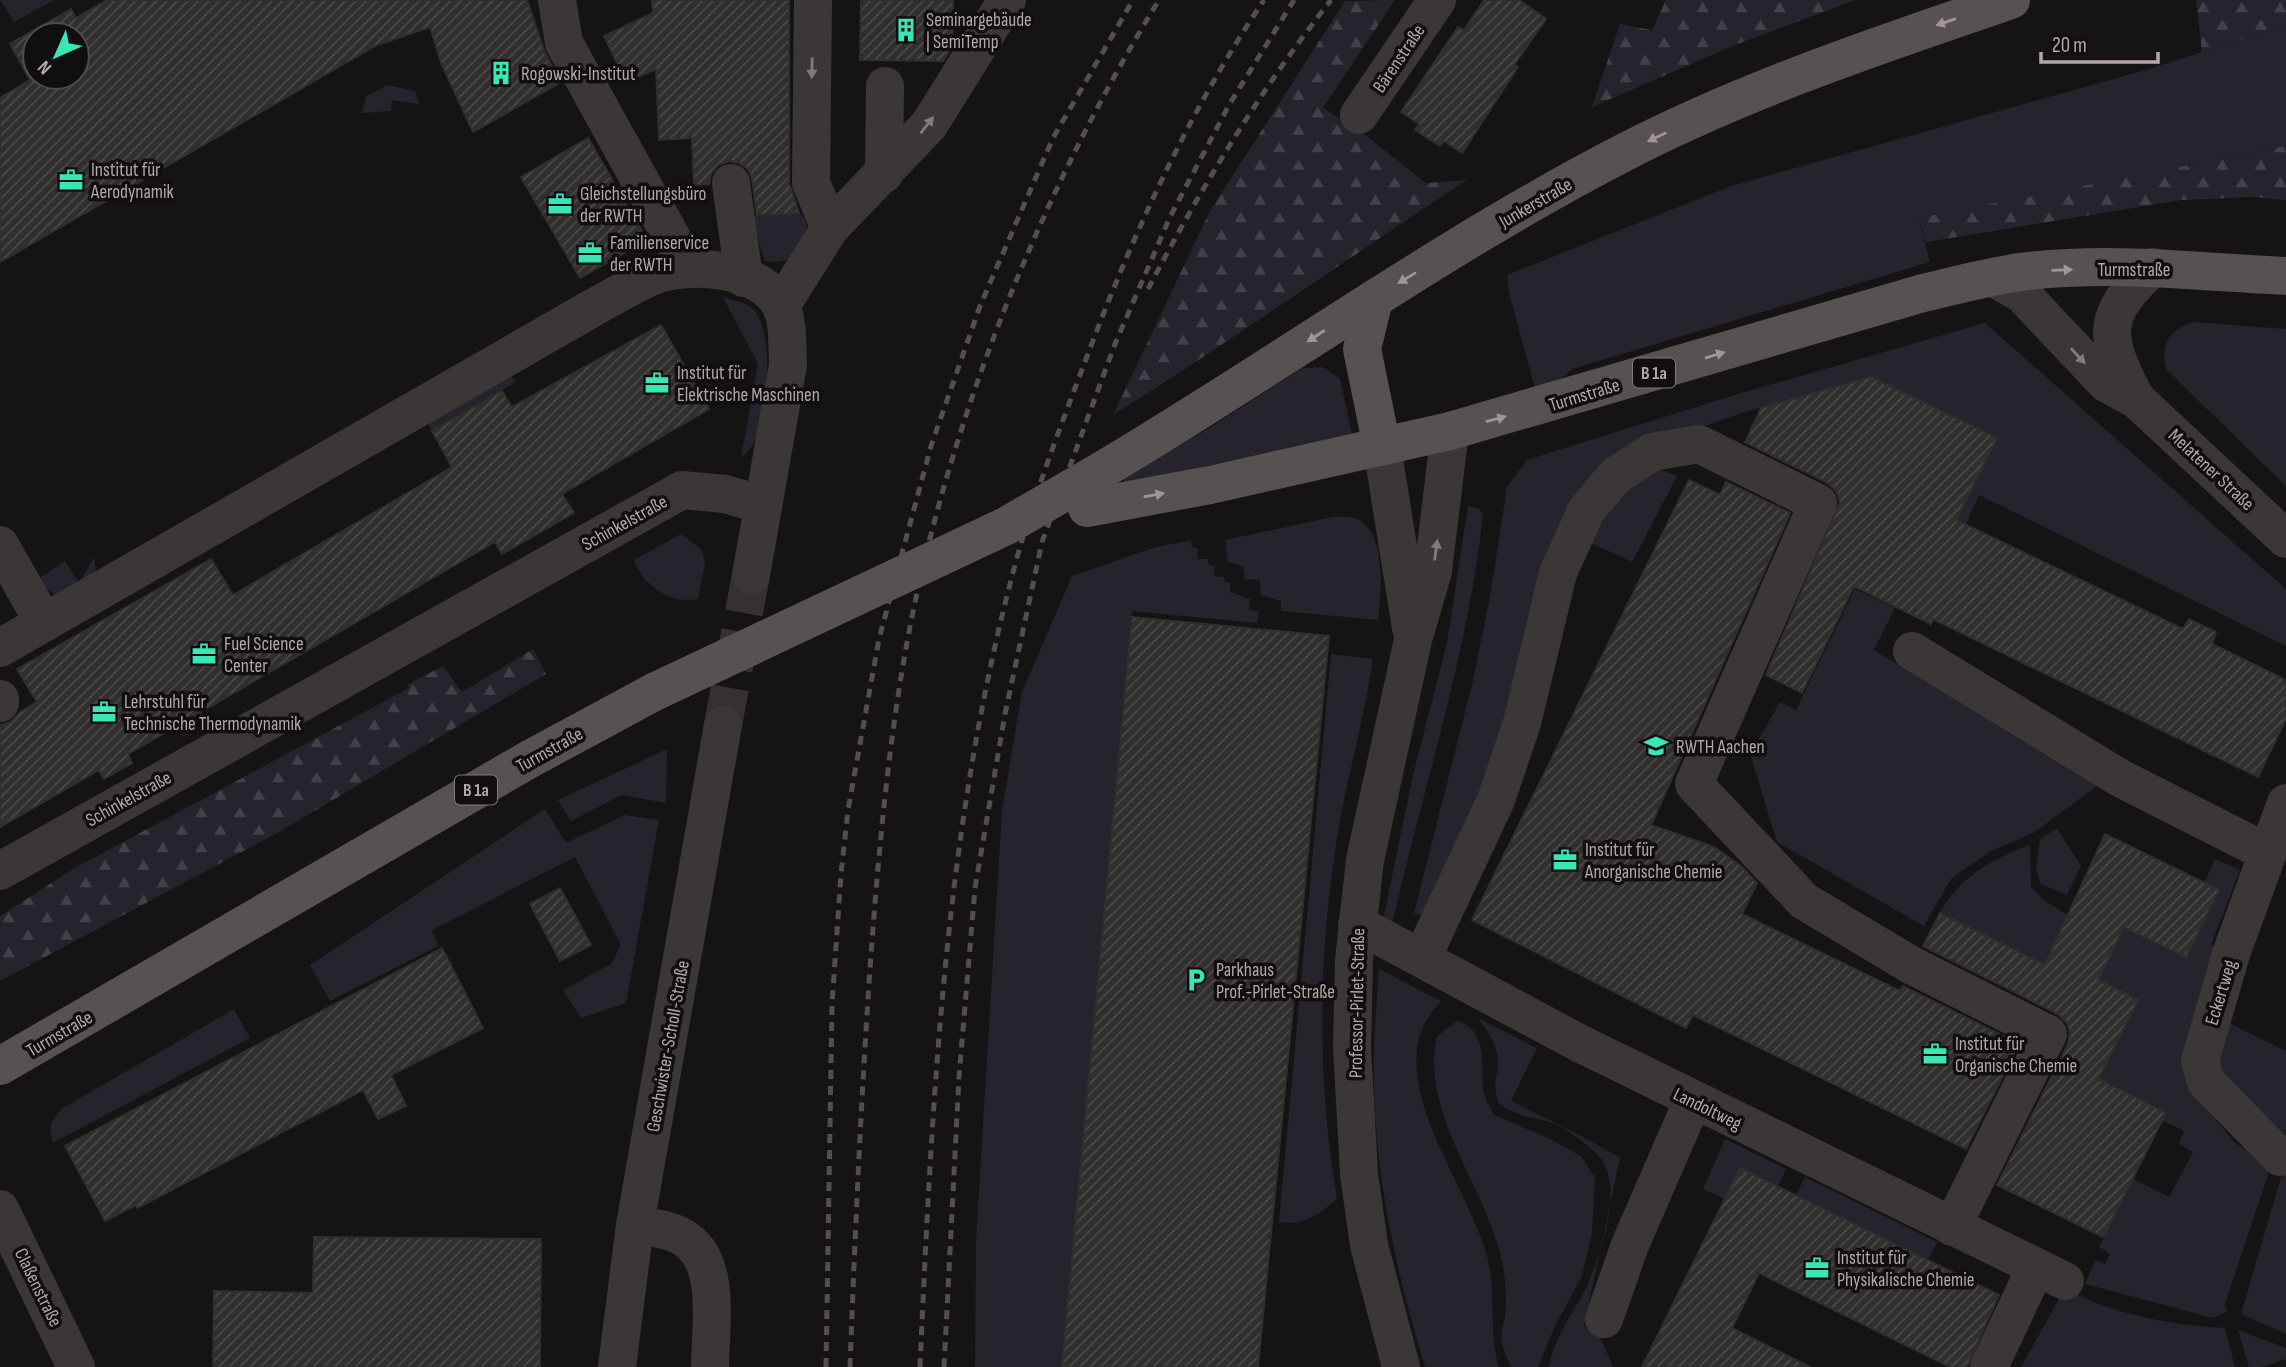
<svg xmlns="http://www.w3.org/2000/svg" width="2286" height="1367" font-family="'Sofia Sans Condensed',sans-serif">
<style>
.green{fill:#25242c}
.forest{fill:url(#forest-firs)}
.building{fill:url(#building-hatch);stroke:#312e2d;stroke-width:2;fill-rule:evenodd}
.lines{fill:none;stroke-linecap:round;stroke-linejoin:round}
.minor-tunnel{stroke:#353031;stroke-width:38;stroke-dasharray:38 19;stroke-linecap:butt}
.minor{stroke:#3c3737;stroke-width:38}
.major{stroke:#585152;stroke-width:38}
.rail{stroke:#554e4f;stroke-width:5;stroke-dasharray:9 7;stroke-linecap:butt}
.major-bridge{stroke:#585152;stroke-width:38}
.oneway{fill:#a29598}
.oneway2{fill:#847a7b}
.labels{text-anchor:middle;stroke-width:7;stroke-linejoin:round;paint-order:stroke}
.shield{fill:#100e0e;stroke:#83787a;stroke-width:2}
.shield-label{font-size:18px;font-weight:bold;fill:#b4a6a9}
.poi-label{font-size:19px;fill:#b4a6a9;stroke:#100e0e;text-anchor:start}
.street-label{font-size:19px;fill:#b4a6a9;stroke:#100e0e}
</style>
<defs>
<pattern id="forest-firs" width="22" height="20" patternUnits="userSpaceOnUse" patternTransform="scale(1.75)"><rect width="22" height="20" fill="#25242c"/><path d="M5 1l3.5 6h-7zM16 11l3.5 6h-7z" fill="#424148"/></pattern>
<pattern id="building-hatch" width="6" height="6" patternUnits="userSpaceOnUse" patternTransform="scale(1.75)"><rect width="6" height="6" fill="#312f2e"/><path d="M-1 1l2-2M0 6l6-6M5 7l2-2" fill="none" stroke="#4c4a49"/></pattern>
</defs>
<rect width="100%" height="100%" fill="#151313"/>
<g class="green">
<path d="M0 0H54L14 22Z"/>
<path d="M2286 25V146L1919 219 1930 262 1572 369 1550 389 1536 392 1509 293 1507 275 1731 186 2149 69Z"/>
<path d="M388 85 415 91 419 104 392 100 391 111 362 113 366 96Z"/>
<path d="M799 213C816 223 802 252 788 259 781 263 773 262 765 261L751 216Z"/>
<path d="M723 297C732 300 746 302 753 309 776 333 767 411 755 441 752 447 746 453 741 458L758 364Z"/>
<path d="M2194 322 2286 329V486L2166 369C2160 343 2169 330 2194 322Z"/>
<path d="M1985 323 2286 589V646L1979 495 1966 524 1957 520 1997 438 1871 377 1745 412 1637 449 1581 500 1511 725 1424 917 1414 913 1472 685 1490 597 1507 487 1527 460 1741 393Z"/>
<path d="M1323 367 1340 379 1352 434 1124 484 1123 477 1206 430 1302 368Z"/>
<path d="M511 376 516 382 432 431 428 423Z"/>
<path d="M1647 465 1677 476 1632 562 1591 543 1607 501Z"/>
<path d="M1468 506 1479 509 1483 515C1468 654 1423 788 1392 924L1383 920 1413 775 1447 643Z"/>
<path d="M1333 517C1340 517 1348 516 1355 518 1388 530 1381 594 1378 620L1281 611V601L1261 595 1260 580 1245 579 1243 566 1228 562 1225 540Z"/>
<path d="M681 534 702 550 705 563 698 599C672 605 641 584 634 560Z"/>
<path d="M1191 540 1192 547 1198 549 1197 559H1208V564L1215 566 1214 576 1224 577 1225 582 1230 583V592L1250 599 1249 610 1259 611 1257 623 1132 611 1062 1367H975L976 1241 1002 810 1022 692 1072 576 1153 548Z"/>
<path d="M94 557 96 574 57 596 45 588 40 578 65 561 79 583Z"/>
<path d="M1855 589 1895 608 1874 650 2097 786 2035 832 1989 852 1951 879 1924 926 1777 842 1750 754 1780 702 1796 710Z"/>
<path d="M1331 654 1373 659C1365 714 1350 767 1340 821 1318 943 1316 1076 1337 1199 1318 1215 1305 1226 1279 1222Z"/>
<path d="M667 749 666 803 621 795 571 821 558 800Z"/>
<path d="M545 809 566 843 625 815 659 820 626 1003 581 1018 563 990 611 964 621 945 575 857 432 930 438 946 330 1001 310 965Z"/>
<path d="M2057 828 2081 866 2067 895 2041 884 2036 869 2040 839Z"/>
<path d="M2030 845 2031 887 2045 901 2063 912 2118 937 2124 927 2186 957 2219 890 2204 883 2215 859 2240 870 2211 945 2219 948 2188 1086 2235 1143 2271 1166 2225 1304 2227 1311 2213 1318 2085 1284 2095 1260 2105 1264 2110 1254 2099 1247 2133 1179 2169 1197 2193 1152 2179 1144 2184 1131 2162 1120 2165 1112 2096 1078 2138 1000 2076 970 2071 978 1940 913C1958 878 1994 858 2030 845Z"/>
<path d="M1379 969 1441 1001C1431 1013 1421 1026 1418 1043 1406 1112 1469 1190 1487 1256 1497 1293 1488 1331 1499 1367H1425C1398 1278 1377 1186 1374 1092 1373 1051 1376 1010 1379 969Z"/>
<path d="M234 1009 250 1038 53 1143C47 1127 51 1120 63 1108Z"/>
<path d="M1478 1018 1537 1048 1511 1101C1548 1119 1585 1137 1620 1158L1584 1326 1601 1339 1613 1367H1549C1554 1338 1572 1315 1585 1290 1600 1257 1627 1182 1597 1154 1586 1144 1567 1128 1553 1123 1535 1117 1515 1117 1499 1103 1491 1086 1499 1076 1498 1059 1496 1042 1486 1030 1478 1018Z"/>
<path d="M1457 1021C1488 1029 1481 1065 1483 1089 1484 1098 1490 1107 1494 1115L1548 1138 1581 1156 1595 1178 1592 1233 1582 1276 1555 1326 1538 1367H1511C1493 1329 1506 1335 1506 1301 1506 1283 1503 1260 1497 1243 1477 1176 1421 1109 1437 1036Z"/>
<path d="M2227 1022 2286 1051V1135L2211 1066Z"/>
<path d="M1725 1139 1786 1169 1778 1187 1740 1168 1724 1199 1703 1189Z"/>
<path d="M2286 1160V1334L2241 1314Z"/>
<path d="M1805 1177 1937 1242 1928 1260 1796 1195Z"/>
<path d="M2065 1288C2108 1314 2174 1325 2225 1328L2235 1367H2021Z"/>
<path d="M2238 1330 2286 1348V1359L2261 1367H2249Z"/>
</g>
<g class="forest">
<path d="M1395 0 1323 108 1365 135 1426 183 1467 180C1348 258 1233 340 1113 415L1210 211 1345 1Z"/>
<path d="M1666 0H1855L1735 45 1592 107 1620 24 1652 30Z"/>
<path d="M2196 0H2286V25L2202 52Z"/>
<path d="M2286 146V200L2254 197 2182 200 1926 242 1919 218Z"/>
<path d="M533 649 546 674 277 833 0 981V916L73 869 409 688 408 684 443 666 462 692Z"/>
</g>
<g class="building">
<path d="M107 0H527L545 53 561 82 473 132 441 63 430 27 377 45 0 262V98L30 80 10 44 71 9 76 18ZM35 35H77V77H35Z"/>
<path d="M652 0H789V183L799 213 757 215 752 179 748 169 739 163 729 161 718 165 711 174 709 184 694 185 692 138 659 140 656 69 626 82 604 36 653 13Z"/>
<path d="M861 0H953L952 47 943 61 860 60Z"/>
<path d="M1484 0H1519L1546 19 1514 65 1518 67 1462 153 1444 141 1440 146 1415 130 1419 124 1401 112 1458 27 1464 30Z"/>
<path d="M588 138 647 240 580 278 521 177Z"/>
<path d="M661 325 709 409 562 494 574 513 502 554 495 542 128 754 132 763 104 779 99 770 0 827V725L11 722 20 712 37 702 17 669 211 559 233 595 452 467 432 431 502 391 512 407Z"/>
<path d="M1871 377 1997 438 1956 520 2183 629 2189 619 2216 632 2212 644 2286 680V719L2258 777 1933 619 1931 624 1854 586 1802 693 1766 675 1840 502 1836 491 1828 483 1745 442 1761 408Z"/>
<path d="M1689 480 1720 495 1726 482 1790 513 1651 825 1714 847 1741 866 1757 883 1742 914 1900 991 1903 986 2019 1044 1966 1149 1693 1015 1686 1028 1472 920Z"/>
<path d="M1132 617 1329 636 1258 1367H1062Z"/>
<path d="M2105 834 2219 890 2186 957 2124 927 2098 980 2138 1000 2098 1079 2166 1113 2103 1237 1997 1185 2068 1044 2070 1033 2067 1023 2058 1014 1923 946 1940 913 2045 965Z"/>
<path d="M560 888 591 945 560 961 530 904Z"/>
<path d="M442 948 483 1028 391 1075 406 1106 378 1119 363 1090 137 1208 136 1205 105 1221 65 1146Z"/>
<path d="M1740 1168 1999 1295 1967 1367H1950L1759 1273 1732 1328 1810 1367H1642Z"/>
<path d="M314 1237 541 1239 540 1367H213L214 1291 313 1293Z"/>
</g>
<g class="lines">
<path class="minor-tunnel" d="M723 725 751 575"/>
<g class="minor">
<path d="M557 0 564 43 689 269"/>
<path d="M813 0 811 183 830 228"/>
<path d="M1359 115 1437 0"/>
<path d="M884 174 885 86"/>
<path d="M731 183 744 278"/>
<path d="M1993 277 2022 294 2106 383 2137 400 2286 539"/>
<path d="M781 306 830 228 929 125 1007 0"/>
<path d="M2136 399C2104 337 2099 317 2153 267"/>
<path d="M1382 447 1411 628"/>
<path d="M0 545 44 623"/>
<path d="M0 648 596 306C615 296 634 284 653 276 689 262 762 267 781 306 789 324 787 347 788 365L751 575"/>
<path d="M1912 651 2120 778 2266 852"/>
<path d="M0 699V703"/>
<path d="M0 871 682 490 725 494 763 505"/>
<path d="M1357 924 1579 1043 2065 1281"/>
<path d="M1422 958 1496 800 1522 723 1558 573 1586 511 1615 476 1652 452 1699 444 1818 503 1694 784 1804 901 1911 965 2048 1034 1952 1227"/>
<path d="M2280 1157 2206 1082 2200 1061 2231 954 2286 803"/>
<path d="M0 1209 76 1367"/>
<path d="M635 1225C653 1228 672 1229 687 1240 722 1265 710 1330 710 1367"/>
<path d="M1604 1319 1630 1245 1693 1100"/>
<path d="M617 1367 635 1225 723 725"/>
<path d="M1401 1367 1369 1245 1359 1174 1352 1048 1354 960 1365 860 1413 640 1433 571 1450 431"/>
<path d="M1989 1367 2036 1267"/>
</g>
<g class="major">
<path d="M1374 299 1362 349 1382 447"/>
<path d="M1094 475C1272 370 1439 248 1623 153 1747 89 1879 45 2011 0"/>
<path d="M1087 508 1210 485 1450 431 1923 293C1958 285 1993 275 2028 271 2114 261 2200 272 2286 276"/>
<path d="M0 1066 528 760 654 692"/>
</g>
<g class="rail">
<path d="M1148 289C1201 188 1260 90 1331 0"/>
<path d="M826 1367 832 1005 841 874 848 810 879 639 931 446 980 306 1053 138 1133 0"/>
<path d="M850 1367C855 1234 861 1101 870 968 878 860 887 754 906 648 946 427 1041 191 1159 0"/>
<path d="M920 1367C932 1105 944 839 1010 584 1029 508 1058 433 1086 359 1133 234 1189 111 1264 0"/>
<path d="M944 1367 959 1077 975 888 1005 714 1042 542 1115 344 1170 217 1229 105 1294 0"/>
</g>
<path class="major-bridge" d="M654 692 1006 526 1094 475"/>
</g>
<defs><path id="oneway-solid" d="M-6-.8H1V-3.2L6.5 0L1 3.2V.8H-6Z" transform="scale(1.75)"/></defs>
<g class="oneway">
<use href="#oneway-solid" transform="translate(1946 22) rotate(161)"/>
<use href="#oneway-solid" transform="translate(1657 137) rotate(154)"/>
<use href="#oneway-solid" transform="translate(2062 270) rotate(-2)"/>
<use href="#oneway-solid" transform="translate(1407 278) rotate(149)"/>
<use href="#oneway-solid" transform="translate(1316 336) rotate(147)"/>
<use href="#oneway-solid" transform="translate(1715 355) rotate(-17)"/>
<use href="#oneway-solid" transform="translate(1496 419) rotate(-15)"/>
<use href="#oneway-solid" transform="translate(1154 495) rotate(-10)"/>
</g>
<g class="oneway2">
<use href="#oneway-solid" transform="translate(812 68) rotate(91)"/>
<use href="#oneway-solid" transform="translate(927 125) rotate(-52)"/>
<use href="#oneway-solid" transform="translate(2078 356) rotate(47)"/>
<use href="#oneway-solid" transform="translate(1436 550) rotate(-82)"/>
</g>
<defs>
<g id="building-bare" transform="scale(1.89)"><path d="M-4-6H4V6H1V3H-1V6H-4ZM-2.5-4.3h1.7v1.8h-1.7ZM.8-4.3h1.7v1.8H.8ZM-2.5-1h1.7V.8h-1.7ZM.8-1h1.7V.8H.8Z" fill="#39e7b6" stroke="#100e0e" stroke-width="2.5" paint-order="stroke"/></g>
<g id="office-bare" transform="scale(1.89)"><path d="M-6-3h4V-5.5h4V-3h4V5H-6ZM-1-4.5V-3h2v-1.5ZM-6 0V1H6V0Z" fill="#39e7b6" stroke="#100e0e" stroke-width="2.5" paint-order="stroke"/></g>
<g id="university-bare" transform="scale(1.89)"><path d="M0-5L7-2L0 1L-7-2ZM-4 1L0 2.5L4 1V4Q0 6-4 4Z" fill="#39e7b6" stroke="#100e0e" stroke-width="2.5" paint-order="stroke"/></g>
<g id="parking-bare" transform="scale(1.89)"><path d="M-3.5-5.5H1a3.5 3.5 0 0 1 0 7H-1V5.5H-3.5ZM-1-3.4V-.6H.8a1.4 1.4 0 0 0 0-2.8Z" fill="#39e7b6" stroke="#100e0e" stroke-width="2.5" paint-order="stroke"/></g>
</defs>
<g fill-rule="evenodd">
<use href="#building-bare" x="906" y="30"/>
<use href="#building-bare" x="501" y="73"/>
<use href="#office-bare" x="71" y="180"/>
<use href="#office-bare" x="560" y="204"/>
<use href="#office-bare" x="590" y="253"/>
<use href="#office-bare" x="657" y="383"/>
<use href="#office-bare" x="204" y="654"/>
<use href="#office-bare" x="104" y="712"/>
<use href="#university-bare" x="1656" y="746"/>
<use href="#office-bare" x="1565" y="860"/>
<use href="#parking-bare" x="1196" y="980"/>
<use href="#office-bare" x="1935" y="1054"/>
<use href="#office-bare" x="1817" y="1268"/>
</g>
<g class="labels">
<g class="shield">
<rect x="1633" y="358.5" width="42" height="29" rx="5"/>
<rect x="455" y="775.5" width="42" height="29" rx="5"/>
</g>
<g class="shield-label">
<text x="1654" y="379">B 1a</text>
<text x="476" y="796">B 1a</text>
</g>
<g class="poi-label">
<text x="926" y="26">Seminargebäude<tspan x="926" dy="22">| SemiTemp</tspan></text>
<text x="521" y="80">Rogowski-Institut</text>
<text x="91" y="176">Institut für<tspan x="91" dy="22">Aerodynamik</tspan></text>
<text x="580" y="200">Gleichstellungsbüro<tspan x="580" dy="22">der RWTH</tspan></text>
<text x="610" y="249">Familienservice<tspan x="610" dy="22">der RWTH</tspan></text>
<text x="677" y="379">Institut für<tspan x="677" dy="22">Elektrische Maschinen</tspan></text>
<text x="224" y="650">Fuel Science<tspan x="224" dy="22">Center</tspan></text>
<text x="124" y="708">Lehrstuhl für<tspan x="124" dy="22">Technische Thermodynamik</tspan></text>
<text x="1676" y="753">RWTH Aachen</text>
<text x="1585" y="856">Institut für<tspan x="1585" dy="22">Anorganische Chemie</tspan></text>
<text x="1216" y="976">Parkhaus<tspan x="1216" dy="22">Prof.-Pirlet-Straße</tspan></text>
<text x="1955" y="1050">Institut für<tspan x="1955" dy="22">Organische Chemie</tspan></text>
<text x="1837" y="1264">Institut für<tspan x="1837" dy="22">Physikalische Chemie</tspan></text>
</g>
<g class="street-label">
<text transform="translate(1398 58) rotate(-56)" y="7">Bärenstraße</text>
<text transform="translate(1535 202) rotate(-30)" y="7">Junkerstraße</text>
<text x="2134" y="276">Turmstraße</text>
<text transform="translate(1584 394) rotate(-17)" y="7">Turmstraße</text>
<text transform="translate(2212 469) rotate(43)" y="7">Melatener Straße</text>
<text transform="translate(624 522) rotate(-29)" y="7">Schinkelstraße</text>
<text transform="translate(549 749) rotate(-29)" y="7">Turmstraße</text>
<text transform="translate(128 798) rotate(-29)" y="7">Schinkelstraße</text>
<text transform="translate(2220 992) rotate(-73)" y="7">Eckertweg</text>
<text transform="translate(1356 1003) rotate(-89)" y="7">Professor-Pirlet-Straße</text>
<text transform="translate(59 1033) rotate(-30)" y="7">Turmstraße</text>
<text transform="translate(667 1046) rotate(-80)" y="7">Geschwister-Scholl-Straße</text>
<text transform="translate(1708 1108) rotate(26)" y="7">Landoltweg</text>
<text transform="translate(39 1287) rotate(64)" y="7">Claßenstraße</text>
</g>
</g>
<g transform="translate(56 56) rotate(225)"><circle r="33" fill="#100e0e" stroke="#524b4c" stroke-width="2"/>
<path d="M0-5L12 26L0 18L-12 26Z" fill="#39e7b6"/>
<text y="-10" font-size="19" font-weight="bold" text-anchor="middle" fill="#b4a6a9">N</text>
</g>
<path d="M2041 52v10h117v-10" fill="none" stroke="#b4a6a9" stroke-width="3.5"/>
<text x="2052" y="52" font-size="21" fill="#b4a6a9" stroke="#100e0e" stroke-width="5" paint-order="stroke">20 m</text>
</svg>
